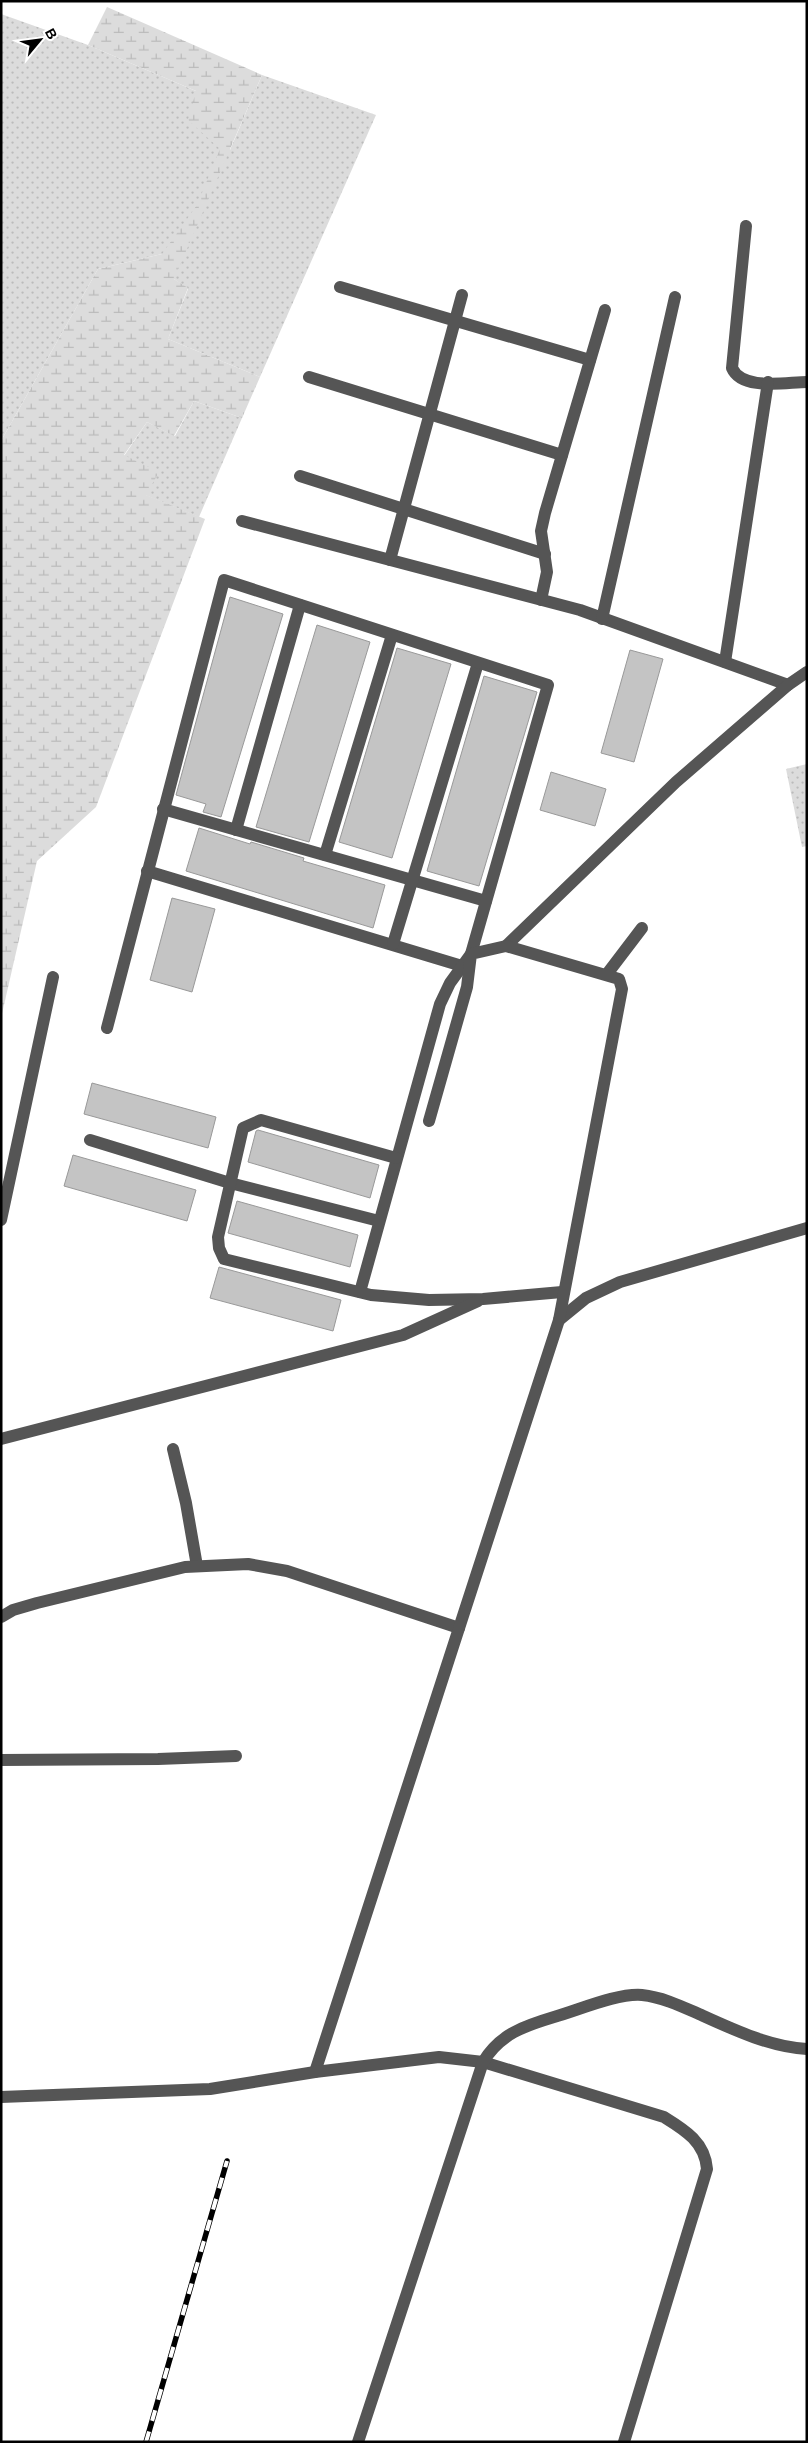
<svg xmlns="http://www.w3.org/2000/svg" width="808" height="2443" font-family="Helvetica,sans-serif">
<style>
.grass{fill:url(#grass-dots)}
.wetland{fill:url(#wetland-marsh)}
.building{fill:#c4c4c4;stroke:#999}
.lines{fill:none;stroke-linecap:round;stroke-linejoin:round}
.minor{stroke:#555;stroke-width:12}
.rail-casing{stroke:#000;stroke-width:5.5}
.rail{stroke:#fff;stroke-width:4;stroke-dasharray:11;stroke-linecap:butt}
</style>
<defs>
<pattern id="grass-dots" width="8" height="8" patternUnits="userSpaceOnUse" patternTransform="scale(1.25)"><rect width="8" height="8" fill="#dcdcdc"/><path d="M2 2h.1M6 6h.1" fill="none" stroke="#bbb" stroke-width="1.8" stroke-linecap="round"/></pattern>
<pattern id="wetland-marsh" width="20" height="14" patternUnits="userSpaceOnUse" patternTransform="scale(1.25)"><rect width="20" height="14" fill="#dcdcdc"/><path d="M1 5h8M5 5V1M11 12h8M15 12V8" fill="none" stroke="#bbb"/></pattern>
</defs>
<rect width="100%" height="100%" fill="#fff"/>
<g class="grass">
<path d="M1 14 88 45 196 91 230 150 262 75 376 115 260 377 168 339 188 289 174 279 162 254 98 269 1 441Z"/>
<path d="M194 401 242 418 199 517 145 495 124 456 147 422 175 436Z"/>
<path d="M807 764V846L802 847 786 769Z"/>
</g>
<path class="wetland" d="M107 7 262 75 174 279 188 288 168 339 260 377 242 418 194 401 174 436 147 422 124 455 159 472 146 495 205 519 96 807 37 861 1 1018V441L98 269 162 254 197 205 220 149 188 120 196 91 88 45Z"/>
<g class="building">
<path d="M230 597 283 614 221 817 203 812 206 804 176 795Z"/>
<path d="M317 625 370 642 309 842 256 827Z"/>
<path d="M397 648 451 664 392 858 339 842Z"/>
<path d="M630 650 663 659 634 762 601 753Z"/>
<path d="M484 676 537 692 479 886 427 871Z"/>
<path d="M551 772 606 789 595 826 540 810Z"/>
<path d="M199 828 250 844 251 842 304 858 303 861 385 885 373 928 186 871Z"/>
<path d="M172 898 215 909 192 992 150 980Z"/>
<path d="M92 1083 216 1117 208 1148 84 1114Z"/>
<path d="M258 1130 379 1165 370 1198 248 1162 256 1131Z"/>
<path d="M73 1155 196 1190 187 1221 64 1186Z"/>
<path d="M237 1201 358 1235 350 1267 228 1233Z"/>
<path d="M219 1267 341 1300 333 1331 210 1298Z"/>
</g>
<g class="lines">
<g class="minor">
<path d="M746 226 732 368C742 391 786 382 807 382"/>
<path d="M340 287 590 360"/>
<path d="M309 377 562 455"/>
<path d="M300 476 545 554"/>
<path d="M242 521 580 610 788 685"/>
<path d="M390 560 462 295"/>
<path d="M541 600 547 572 541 531 545 513 605 310"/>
<path d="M602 619 675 297"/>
<path d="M725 662 768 382"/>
<path d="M163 809 486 901"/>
<path d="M236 830 300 605"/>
<path d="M325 855 392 635"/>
<path d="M147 871 462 966"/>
<path d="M393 944 478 663"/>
<path d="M506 946 676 782 788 685 807 672"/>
<path d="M607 974 642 928"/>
<path d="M107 1028 224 580 548 685 471 954 450 983 440 1004 360 1292"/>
<path d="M90 1140 230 1183 379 1221"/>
<path d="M396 1158 261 1120 243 1128 218 1237 219 1248 224 1259 371 1295 429 1300 483 1299 562 1292"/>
<path d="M1 1220 53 977"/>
<path d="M559 1320 586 1298 620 1282 807 1228"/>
<path d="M1 1439 403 1335 478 1301"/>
<path d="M173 1449 186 1503 197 1566"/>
<path d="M1 1617 13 1610 37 1603 185 1567 248 1564 287 1571 459 1628"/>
<path d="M1 1760 158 1759 236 1756"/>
<path d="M315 2072 559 1320 622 989 619 979 506 946 471 954 467 987 429 1121"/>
<path d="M1 2097 210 2089 315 2072 439 2057 483 2062 664 2117C685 2130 705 2142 707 2169L624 2442"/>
<path d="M358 2442 483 2062C500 2034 524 2026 554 2017 579 2010 617 1993 642 1995 662 1997 681 2006 699 2014 732 2029 770 2047 807 2049"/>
</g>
<g class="rail-casing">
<path id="rail" d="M146 2442 227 2161"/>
</g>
<use href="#rail" class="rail"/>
</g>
<rect width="808" height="2443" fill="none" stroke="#000000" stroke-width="5"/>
<g transform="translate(40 40) rotate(61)" stroke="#ffffff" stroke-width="4" paint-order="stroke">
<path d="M0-4L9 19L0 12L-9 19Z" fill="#000000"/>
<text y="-8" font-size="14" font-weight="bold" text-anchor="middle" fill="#000000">B</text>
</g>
</svg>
